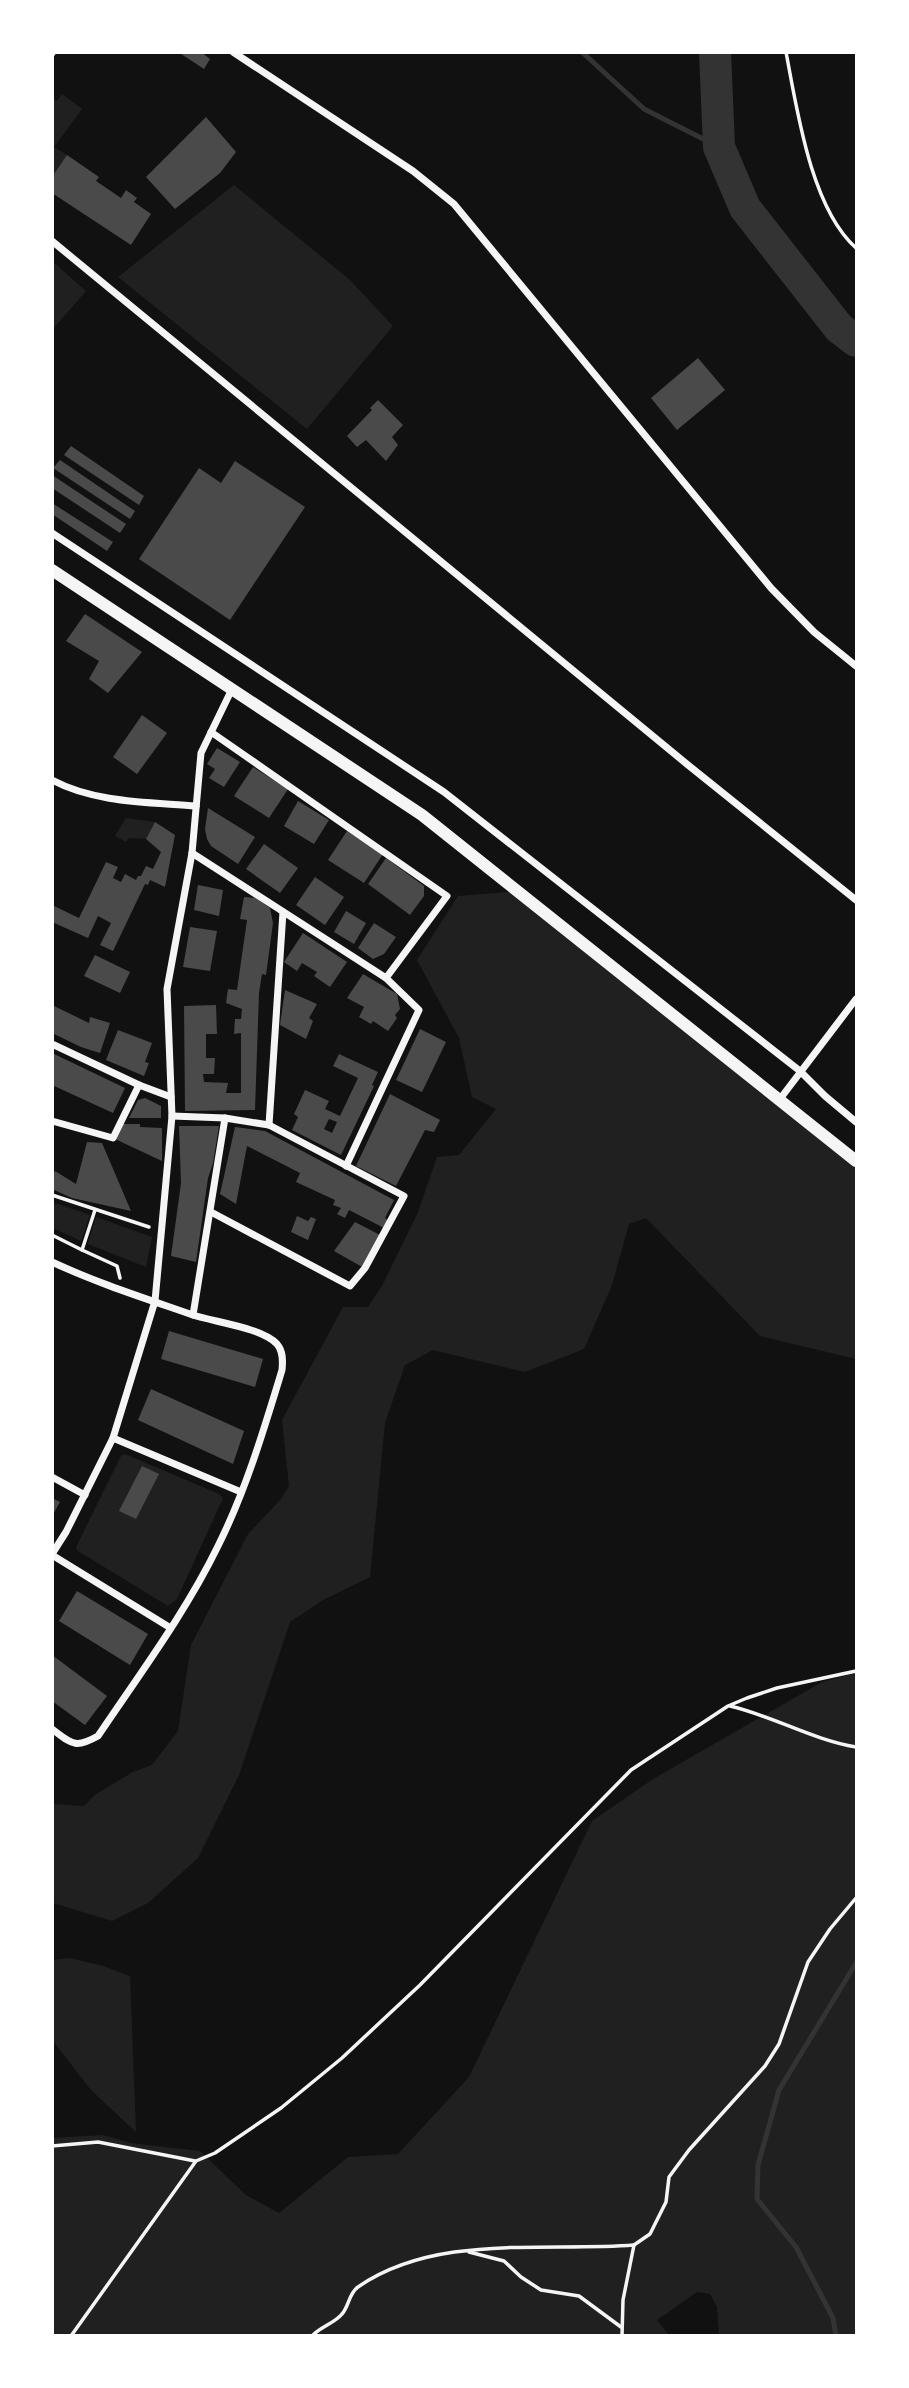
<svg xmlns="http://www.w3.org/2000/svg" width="909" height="2388" font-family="'Golos Text',sans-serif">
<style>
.green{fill:#202020}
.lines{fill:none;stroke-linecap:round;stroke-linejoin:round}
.stream{stroke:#333;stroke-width:5}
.river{stroke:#333;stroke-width:32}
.building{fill:#4a4a4a;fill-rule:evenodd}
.path{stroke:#f5f5f5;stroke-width:3.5}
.minor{stroke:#f5f5f5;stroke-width:7}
.secondary{stroke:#f5f5f5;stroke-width:12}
</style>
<rect width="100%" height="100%" fill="#111"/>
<g class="green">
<path d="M62 94 82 109 54 147 67 155 53 177V98L57 101Z"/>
<path d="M234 185 350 280 393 326 307 429 118 277Z"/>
<path d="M53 262 86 291 53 329Z"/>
<path d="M126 818 155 822 146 839 129 838 126 842 115 836Z"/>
<path d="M519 891 856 1162V1359L760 1336 646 1218 629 1224 612 1285 584 1349 525 1372 433 1350 405 1365 385 1423 370 1577 323 1600 290 1622 239 1775 198 1858 148 1903 112 1921 53 1903 52 1804 84 1806 96 1794 133 1772 152 1765 178 1731 191 1645 248 1534 281 1499 289 1486 282 1420 343 1307H368L383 1284 418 1212 437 1157 459 1155 496 1109 472 1097 459 1038 417 960 458 896Z"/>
<path d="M55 1203 90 1215 81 1241 53 1228V1207Z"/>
<path d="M96 1217 152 1237 146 1267 88 1244Z"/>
<path d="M125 1454 219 1494 223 1498 177 1599 168 1606 78 1551 76 1547 121 1456Z"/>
<path d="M856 1673V2335H719L717 2307 710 2294 697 2292 657 2320 669 2335 53 2336V2138L103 2135 131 2143 200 2151 246 2195 279 2213 348 2157 398 2154 469 2077 592 1821 653 1779 822 1682Z"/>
<path d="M70 1958 103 1966 130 1976 136 2132 91 2090 53 2041V1960Z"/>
</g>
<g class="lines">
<g class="stream">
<path d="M582 52 644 109 719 147"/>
<path d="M836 2336 833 2318 796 2247 757 2199 758 2165 779 2090 856 1963"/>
</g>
<path class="river" d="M715 52 719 147 745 208 839 328 856 341"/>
</g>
<g class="building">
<path d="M178 52H201L210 59 204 69Z"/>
<path d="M206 117 236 152 220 173 175 209 146 177Z"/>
<path d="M67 155 99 177 96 181 121 198 126 190 137 198 134 202 151 214 131 245 52 193V177Z"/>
<path d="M698 358 725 390 677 430 651 398Z"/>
<path d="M378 400 403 425 392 437 398 445 386 461 366 440 357 447 347 436 372 410 370 408Z"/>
<path d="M71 446 144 496 139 505 64 455Z"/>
<path d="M60 460 135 511 130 519 53 468Z"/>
<path d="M235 461 305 507 230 620 139 559 199 468 221 483Z"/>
<path d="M52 475 126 524 120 533 52 488Z"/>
<path d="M52 503 113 542 107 551 52 514Z"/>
<path d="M85 614 142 652 108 693 89 679 99 661 66 641Z"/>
<path d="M142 715 167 733 137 774 113 757Z"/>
<path d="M217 748 240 762 224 787 209 778 215 769 207 764Z"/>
<path d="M253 767 288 789 269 818 234 796Z"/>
<path d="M298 801 329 820 314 844 284 826Z"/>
<path d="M208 808 255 837 238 864 211 846 207 839 205 829Z"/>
<path d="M155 822 175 835 165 887 150 880 148 885 145 884 113 951 100 945 111 923 98 916 88 938 52 922V905L79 918 106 862 118 867 113 878 121 882 125 874 136 880 138 876H141L146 866 153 869 161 852 146 839Z"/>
<path d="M347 831 383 854 364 883 328 860Z"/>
<path d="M264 844 298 868 280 893 246 869Z"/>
<path d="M386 858 424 886V896L410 915 368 884Z"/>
<path d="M315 877 344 897 325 925 296 905Z"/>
<path d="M198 885 223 890 219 916 194 910Z"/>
<path d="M244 897 257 898 270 908 273 923 266 975 262 974 259 993 255 1110 185 1111 184 1006 216 1005 217 1034H206V1058H215L214 1074H203L204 1082 228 1083 226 1093H241V1033L234 1034 235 1019H241L242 1009 226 1003 228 989 237 990 247 920 240 919Z"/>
<path d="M346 911 366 923 354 944 334 932Z"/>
<path d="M374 923 396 937 384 954 373 959 358 948Z"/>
<path d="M190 927 217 931 210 971 183 967Z"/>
<path d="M303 933 347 962 330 987 314 976 317 972 302 963 297 971 284 962Z"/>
<path d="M95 955 130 972 120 993 84 976Z"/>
<path d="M363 974 397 994 400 1009 395 1015 397 1018 388 1031 373 1021 371 1024 359 1017 364 1007 347 998Z"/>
<path d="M285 990 317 1004 309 1018 313 1021 306 1039 280 1025Z"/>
<path d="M52 1005 89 1023 90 1017 110 1023 100 1053 81 1047 52 1033Z"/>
<path d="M420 1029 446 1042 422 1092 396 1080Z"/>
<path d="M118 1030 152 1043 145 1062 149 1063 144 1076 106 1060Z"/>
<path d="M52 1053 125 1088 113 1113 52 1085Z"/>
<path d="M339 1054 378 1072 372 1085 374 1086 341 1155 292 1130 298 1117 294 1114 305 1090 329 1101 325 1109 340 1116 358 1078 333 1066ZM329 1119 337 1122 332 1133 324 1129Z"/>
<path d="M390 1094 440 1120 434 1132 425 1130 396 1186 356 1166Z"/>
<path d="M145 1098 161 1106V1118H129L138 1100Z"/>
<path d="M122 1124H140V1127L162 1128V1161L115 1139Z"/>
<path d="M179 1126H219L213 1163 208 1178 196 1262 171 1256 181 1183Z"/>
<path d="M235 1127 265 1131 394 1200 385 1218 388 1220 384 1228 349 1210 345 1218 337 1214 341 1208 333 1205 335 1200 296 1182 300 1173 247 1146 236 1204 220 1194Z"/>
<path d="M87 1142 102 1143 131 1211 72 1198 52 1189V1175L55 1171 76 1184Z"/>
<path d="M297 1216 308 1221 311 1217 316 1219 308 1240 291 1232Z"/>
<path d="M355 1222 380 1235 364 1268 334 1251Z"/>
<path d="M169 1331 263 1359 255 1387 161 1359Z"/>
<path d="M151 1389 244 1431 233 1464 138 1420Z"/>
<path d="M142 1466 159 1474 136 1519 119 1511Z"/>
<path d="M52 1498 60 1502 52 1516Z"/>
<path d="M77 1591 148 1634 130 1665 59 1621Z"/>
<path d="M52 1655 107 1696 85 1725 52 1701Z"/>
</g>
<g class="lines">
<g class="path">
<path d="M786 52C797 110 811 208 856 248"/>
<path d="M52 56 55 52"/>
<path d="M52 1195 149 1227"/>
<path d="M95 1210 82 1250 117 1266 120 1278"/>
<path d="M52 1235 82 1250"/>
<path d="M730 1706C773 1716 813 1740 856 1747"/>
<path d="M52 2146 98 2142 195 2161"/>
<path d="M469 2252 504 2261 521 2277 541 2290 579 2296 621 2327"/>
<path d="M71 2336 196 2161 215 2153 281 2108 342 2058 420 1985 631 1770 728 1706 747 1698 777 1688 856 1671"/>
<path d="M312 2336C320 2327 335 2323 342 2314 349 2306 349 2293 358 2287 436 2233 545 2252 634 2245"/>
<path d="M622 2336 623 2300 634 2245 650 2234 666 2202 669 2177 689 2150 765 2066 779 2044 808 1962 830 1929 856 1898"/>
</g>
<g class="minor">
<path d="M233 52 413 171 454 204 771 588 814 632 856 666"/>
<path d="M52 241 688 765 856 900"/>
<path d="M52 533 444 792 800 1071 825 1096 856 1122"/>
<path d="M211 732 447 896 386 978"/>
<path d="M52 780C95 803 149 802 196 806"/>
<path d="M192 853 386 978 419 1010 346 1166"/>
<path d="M52 1044 139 1085 171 1097"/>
<path d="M780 1099 856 999"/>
<path d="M172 1116 225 1118 269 1125 404 1196 365 1268 350 1286 211 1212"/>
<path d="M52 1121 113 1138 139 1085"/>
<path d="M269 1125 283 912"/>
<path d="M52 1262C97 1283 144 1298 190 1314 212 1322 261 1327 277 1344 283 1351 283 1360 282 1370 264 1429 246 1490 218 1546 186 1612 139 1675 98 1736 75 1749 72 1744 52 1729"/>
<path d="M193 1315 225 1118"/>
<path d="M113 1438 241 1492"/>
<path d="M52 1477 85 1495"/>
<path d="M52 1554 66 1532 113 1438 155 1301 172 1116 167 989 192 853 201 753 232 689"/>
<path d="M52 1555 169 1627"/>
</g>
<path class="secondary" d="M52 570 422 815 856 1161"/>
</g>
<rect width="909" height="2388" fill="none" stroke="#ffffff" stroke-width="108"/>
</svg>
